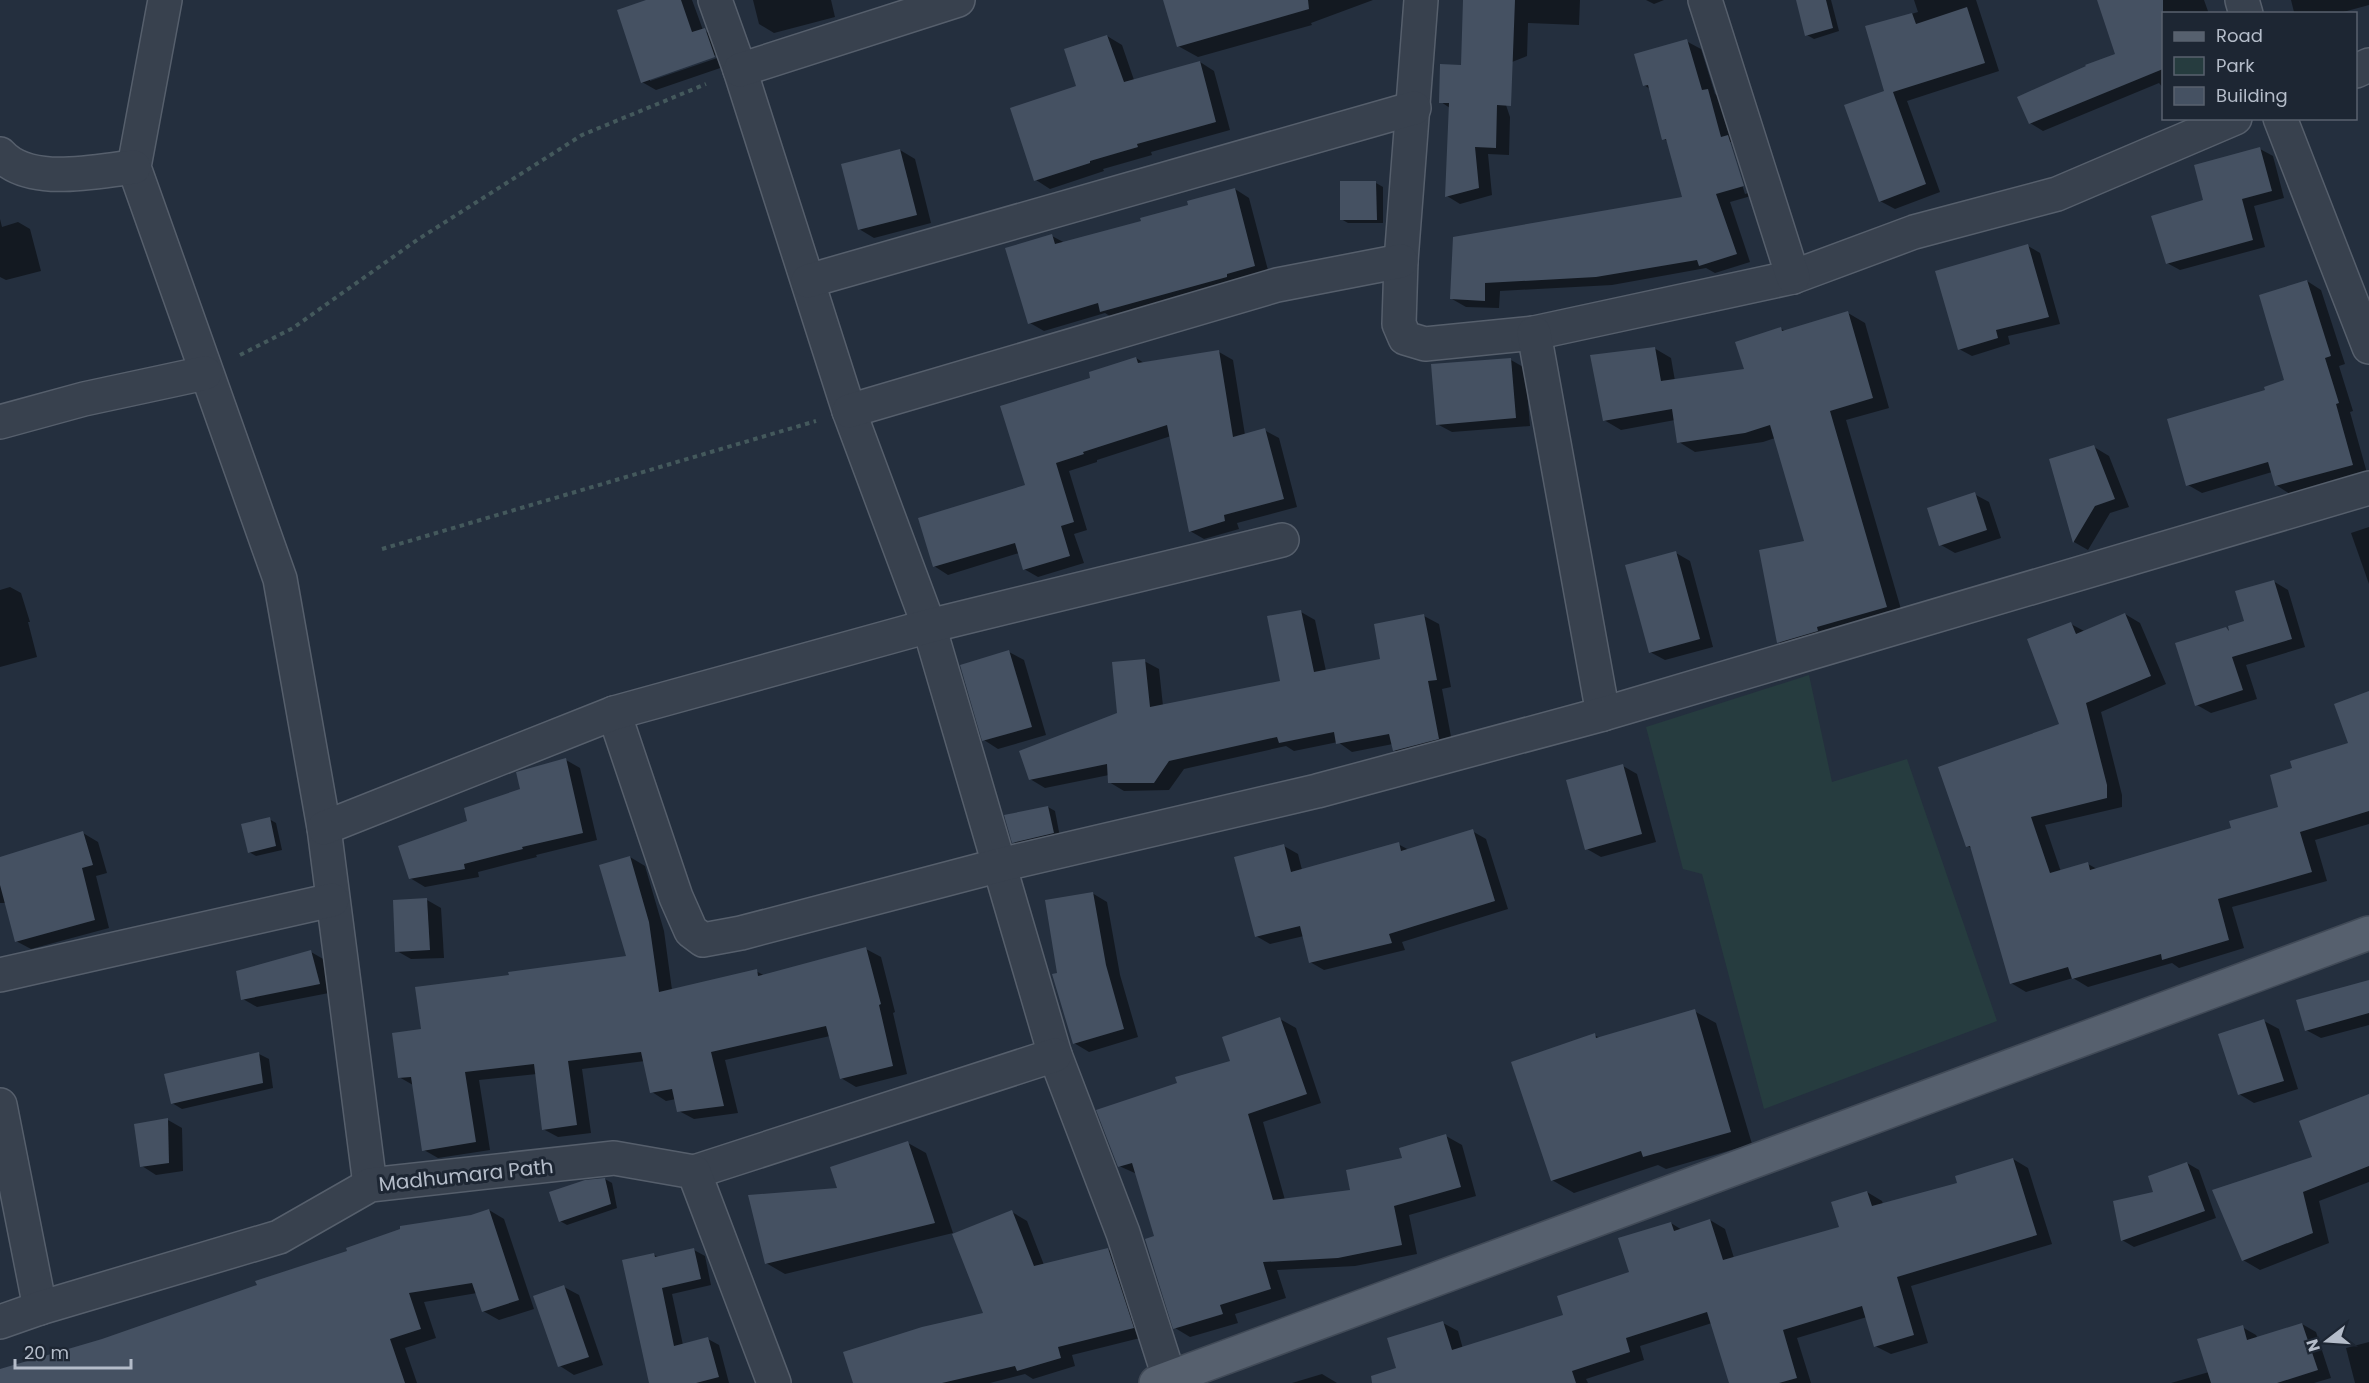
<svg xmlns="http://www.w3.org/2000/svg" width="2369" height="1383" font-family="Poppins,sans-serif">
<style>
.green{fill:#263c3f}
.shadow{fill:#0007;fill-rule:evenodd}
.building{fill:#455162}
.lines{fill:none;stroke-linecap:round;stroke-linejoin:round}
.street-casing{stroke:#565f6c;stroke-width:36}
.primary-casing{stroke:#414a57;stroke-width:36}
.path{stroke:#44595c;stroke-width:4;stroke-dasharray:4.5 4.5;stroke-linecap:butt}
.street{stroke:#38414e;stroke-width:33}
.primary{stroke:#56606e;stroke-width:33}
.labels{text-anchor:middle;stroke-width:6;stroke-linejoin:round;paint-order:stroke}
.street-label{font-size:20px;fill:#b4bcc9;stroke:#1d2633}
</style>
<rect width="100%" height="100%" fill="#242f3e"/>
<path class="green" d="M1809 675 1832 782 1907 759 1997 1021 1764 1109 1702 874 1683 869 1646 727Z"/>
<g class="shadow">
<path d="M651 0H692L703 30 720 38 729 65 656 90 642 82ZM722 53 723 56 650 81V78Z"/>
<path d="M753 0H831L835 17 774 33 759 24Z"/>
<path d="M1165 0H1373L1311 23 1312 25 1198 57 1178 46Z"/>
<path d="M1465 0H1580L1579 25 1528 23 1527 56 1489 71 1496 75 1510 117 1509 155 1488 154 1492 195 1460 204 1447 196 1450 108 1441 102 1463 66Z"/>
<path d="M1646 0H1664L1654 4Z"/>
<path d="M1797 0H1831L1839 31 1814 39 1807 35Z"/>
<path d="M1914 0H1976L1999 71 1907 101 1940 192 1895 209 1880 201 1886 92 1867 27 1918 12Z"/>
<path d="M2098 0H2204L2209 14H2164V89L2159 83 2043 131 2030 123 2117 55Z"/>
<path d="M2291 0H2369V5L2336 14H2297L2294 12Z"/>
<path d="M1107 36 1122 45 1134 80 1200 62 1214 71 1230 130 1151 152 1152 155 1103 169 1104 171 1050 189 1036 180 1077 87Z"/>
<path d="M1686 41 1701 49 1715 94 1722 99 1758 194 1730 202 1750 262 1715 273 1706 268 1612 285 1500 291 1499 308 1466 307 1452 299 1454 238 1684 198 1669 142 1664 139 1650 89 1644 85ZM1729 142H1732L1748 193 1745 194Z"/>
<path d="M2260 149 2273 156 2284 198 2254 206 2265 247 2180 270 2167 263 2205 201Z"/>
<path d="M900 150 915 159 931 223 874 238 859 229Z"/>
<path d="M1376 183 1383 187V223H1348L1341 219Z"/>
<path d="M1235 189 1249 198 1269 274 1116 320 1105 313 1044 331 1030 323 1052 236 1065 243 1143 222Z"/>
<path d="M0 219 2 227 18 222 30 229 41 271 6 280 0 277Z"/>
<path d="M2028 246 2040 253 2060 324 2008 336 2010 344 1972 356 1959 349Z"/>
<path d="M2307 281 2321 290 2345 364 2339 366 2353 411 2350 412 2367 473 2290 494 2276 485 2272 472 2202 493 2188 485 2286 381Z"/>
<path d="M1848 313 1865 323 1889 408 1846 420 1903 616 1795 652 1779 642 1806 543 1775 438 1763 442 1695 452 1679 442 1675 420 1621 430 1604 420 1654 348 1671 358 1675 381 1746 370 1781 329 1786 331Z"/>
<path d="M1219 352 1233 360 1245 435 1264 430 1279 438 1297 507 1237 523 1239 529 1204 539 1190 531 1171 436 1097 460V462L1069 471 1087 530 1074 534 1084 563 1038 577 1024 569 1019 553 948 575 934 566 1027 486 1092 379 1136 358 1144 363Z"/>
<path d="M1511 360 1525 368 1530 426 1452 432 1437 424Z"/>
<path d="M2094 447 2109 456 2129 507 2110 513 2088 550 2074 542 2051 460Z"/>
<path d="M1974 494 1989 502 2001 538 1955 553 1941 545Z"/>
<path d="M2369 527V584L2351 533Z"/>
<path d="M1676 553 1690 561 1713 647 1665 660 1650 652Z"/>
<path d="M2273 581 2288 590 2305 647 2246 665 2257 699 2211 713 2197 705 2226 628 2231 631 2246 622Z"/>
<path d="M10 587 21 593 30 622H28L37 657 0 667V590Z"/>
<path d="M1301 612 1315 620 1326 671 1382 660 1424 616 1439 624 1451 687 1442 689 1453 747 1408 759 1394 750 1393 744 1352 752 1338 742 1294 751 1286 746 1184 769 1169 790 1124 791 1109 782V775L1045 788 1030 779 1119 714 1144 661 1159 669 1163 706 1282 682Z"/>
<path d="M2125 614 2140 623 2166 684 2101 712 2122 795V807L2045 825 2061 872 2088 864 2097 869 2233 829 2280 808 2369 740V824L2315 840 2327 881 2232 907 2244 948 2179 968 2172 963 2088 987 2073 978 2026 992 2011 983 1973 849 1967 846 2061 725 2071 624 2084 631Z"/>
<path d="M1009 652 1024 660 1046 735 998 749 984 740Z"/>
<path d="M566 760 580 768 597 840 536 855 537 857 478 872 479 877 425 887 410 878 469 822Z"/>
<path d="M1623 766 1637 774 1656 842 1601 857 1587 849Z"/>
<path d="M1048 807 1055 811 1060 837 1020 846 1014 842Z"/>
<path d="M269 819 276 823 282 850 256 856 249 852Z"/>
<path d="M1472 831 1486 839 1508 909 1402 942 1405 950 1324 970 1310 962 1304 936 1270 944 1256 936 1284 846 1298 854 1302 870 1398 844 1409 850Z"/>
<path d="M83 833 98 842 107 873 96 876 109 928 31 949 16 941 6 903H0V859Z"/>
<path d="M630 857 645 866 664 931 672 990 756 971 765 976 866 949 881 957 895 1012 893 1013 907 1074 856 1087 841 1078 830 1036 725 1060 738 1113 694 1119 679 1111 676 1099 666 1101 652 1092 645 1061 582 1069 591 1133 558 1137 543 1129 537 1074 479 1080 490 1150 438 1158 424 1150 413 1085 399 1077 422 1031 511 976 628 957Z"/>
<path d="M1092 893 1107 902 1120 975 1138 1037 1089 1052 1074 1043 1059 974Z"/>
<path d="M427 900 441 908 444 958 411 959 397 951Z"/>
<path d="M311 952 325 960 334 992 257 1007 243 999Z"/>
<path d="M2369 981V1025L2321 1038 2306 1030Z"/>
<path d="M1694 1011 1716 1023 1752 1144 1666 1169 1658 1165 1574 1193 1552 1180 1594 1035 1600 1038Z"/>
<path d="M1280 1019 1296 1028 1321 1103 1263 1122 1285 1200 1352 1192 1446 1136 1462 1145 1476 1196 1409 1215 1417 1254 1355 1266 1277 1270 1286 1298 1235 1314 1238 1323 1190 1337 1175 1328 1156 1238 1137 1174 1119 1166 1179 1084 1232 1062Z"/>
<path d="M2264 1021 2279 1029 2298 1089 2254 1103 2239 1094Z"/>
<path d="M259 1054 269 1059 273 1088 182 1109 172 1103Z"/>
<path d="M2369 1096V1182L2319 1201 2329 1243 2260 1270 2243 1260Z"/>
<path d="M168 1120 182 1128 183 1171 156 1175 142 1166Z"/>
<path d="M908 1143 926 1153 953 1233 785 1274 766 1263Z"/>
<path d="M2013 1159 2028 1168 2052 1244 1911 1286 1928 1343 1891 1354 1875 1346 1867 1317 1797 1338 1811 1383H1731L1712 1323 1640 1346 1644 1360 1586 1379 1588 1383H1402L1443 1323 1458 1331 1463 1349 1565 1316 1631 1273 1671 1223 1682 1230 1710 1220 1725 1229 1734 1258 1841 1228 1867 1192 1882 1201 1883 1204 1959 1184Z"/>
<path d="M2187 1163 2199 1170 2216 1218 2134 1247 2122 1240 2155 1194Z"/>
<path d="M605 1179 612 1183 617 1208 567 1225 560 1221Z"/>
<path d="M489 1210 504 1219 534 1309 499 1320 483 1311 477 1293 424 1302 436 1338 405 1348 417 1383H0V1375Z"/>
<path d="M1012 1212 1027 1221 1044 1265 1108 1249 1122 1258 1148 1336 1072 1355 1075 1366 1033 1379 1025 1374 990 1383H855L985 1314Z"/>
<path d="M694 1250 705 1256 711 1285 672 1294 683 1345 708 1339 719 1345 729 1383H651L654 1255 659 1257Z"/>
<path d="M564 1287 579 1295 603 1365 574 1375 560 1366Z"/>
<path d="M2302 1324 2316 1332 2331 1378 2314 1383H2171L2209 1372 2242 1327 2256 1335 2258 1339Z"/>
<path d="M2369 1342V1383H2355L2346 1348Z"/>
<path d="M1322 1374 1337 1383H1292Z"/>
</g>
<g class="building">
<path d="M646 0H681L692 32 705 28 715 57 641 83 617 10Z"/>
<path d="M1163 0H1308L1309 9 1177 47Z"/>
<path d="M1463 0H1515L1511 106 1497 105 1496 148 1475 147 1479 188 1445 197 1449 103H1439L1440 64 1461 65Z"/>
<path d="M1796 0H1826L1833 28 1805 36Z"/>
<path d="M2097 0H2163V69L2029 124 2017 97 2086 66 2085 65 2115 54Z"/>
<path d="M1967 7 1985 63 1893 92 1926 184 1879 202 1844 105 1884 91 1865 26 1912 13 1916 24Z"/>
<path d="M1107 35 1124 82 1200 61 1216 122 1137 144 1138 147 1090 161V163L1034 181 1010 108 1076 86 1064 49Z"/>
<path d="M1687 39 1702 90 1708 89 1721 137 1728 135 1744 186 1716 194 1737 254 1699 266 1697 260 1596 277 1485 283V301L1450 299 1453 237 1682 197 1666 139 1662 140 1648 85 1643 86 1634 54Z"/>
<path d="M2260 147 2272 191 2242 199 2253 240 2166 264 2151 216 2203 200 2194 165Z"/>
<path d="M900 149 917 215 858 230 841 164Z"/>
<path d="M1340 181H1376L1377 220H1340Z"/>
<path d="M1235 188 1255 266 1227 274V277L1100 312 1098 303 1028 324 1005 248 1052 234 1055 244 1141 221 1140 218 1188 205 1187 201Z"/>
<path d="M2028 244 2049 317 1996 330 1998 338 1958 350 1935 271Z"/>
<path d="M2307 280 2331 356 2325 358 2339 403 2336 404 2353 465 2275 486 2268 462 2186 486 2167 419 2265 390 2264 387 2284 380 2259 295Z"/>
<path d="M1848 311 1873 398 1830 411 1887 607 1817 627 1818 631 1777 643 1759 550 1804 541 1770 425 1745 433 1677 443 1672 409 1603 421 1590 355 1655 347 1661 381 1744 369 1735 342 1781 327 1782 331Z"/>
<path d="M1219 350 1233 437 1265 428 1284 499 1224 515 1225 521 1189 532 1167 425 1083 452 1084 454 1056 463 1074 522 1061 526 1070 556 1023 570 1015 543 933 567 918 518 1025 485 1000 406 1090 378 1089 372 1136 357 1138 363Z"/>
<path d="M1511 358 1516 418 1436 425 1431 364Z"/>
<path d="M2094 445 2115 499 2095 506 2073 543 2049 459Z"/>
<path d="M1975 492 1987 530 1939 546 1927 508Z"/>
<path d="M1676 551 1700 639 1649 653 1625 565Z"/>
<path d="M2274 580 2292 639 2232 657 2243 690 2195 706 2175 643 2226 627 2229 631 2228 626 2244 621 2235 591Z"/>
<path d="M1301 610 1314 672 1380 659 1374 624 1424 614 1437 680 1428 681 1439 739 1393 751 1389 734 1336 744 1334 732 1279 743 1277 737 1169 761 1154 783H1108L1107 764 1029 780 1019 751 1117 713 1112 662 1145 659 1150 707 1280 681 1267 616Z"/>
<path d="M2125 613 2151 676 2086 703 2107 785V798L2031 817 2050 873 2088 862 2090 870 2231 828 2229 821 2278 807 2270 775 2292 768 2290 761 2348 743 2334 704 2369 691V811L2300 832 2312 872 2218 899 2229 940 2162 960 2161 954 2072 979 2068 967 2010 984 1970 846 1966 847 1938 767 2059 724 2027 639 2071 622 2076 634Z"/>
<path d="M1009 650 1032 727 982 741 960 665Z"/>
<path d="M566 758 583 833 522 847 523 849 464 864 465 869 409 879 398 846 467 821 464 808 520 789 516 772Z"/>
<path d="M1623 764 1642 834 1585 850 1566 780Z"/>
<path d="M1048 806 1054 833 1012 843 1004 815Z"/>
<path d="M270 817 276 846 248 853 241 824Z"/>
<path d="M1473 829 1495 901 1389 934 1392 943 1309 963 1300 926 1255 937 1234 857 1284 844 1291 872 1399 842 1401 851Z"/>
<path d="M83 831 93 865 82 868 95 920 15 942 0 885V857Z"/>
<path d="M630 856 649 922 659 992 757 969 758 976 866 947 881 1004 879 1005 893 1066 840 1079 826 1026 711 1052 724 1106 677 1112 672 1089 650 1093 641 1052 568 1061 577 1125 542 1130 534 1064 465 1072 476 1142 422 1151 411 1077 398 1078 392 1033 421 1029 415 987 509 975 508 972 626 956 599 865Z"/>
<path d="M1093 892 1106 965 1124 1029 1073 1044 1052 974 1057 973 1045 900Z"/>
<path d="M427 898 430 950 395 952 393 900Z"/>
<path d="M311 950 320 984 241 1000 236 971Z"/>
<path d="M2369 980V1013L2305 1031 2296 1000Z"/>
<path d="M1695 1009 1731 1132 1643 1157 1641 1151 1551 1181 1511 1062 1595 1033 1596 1038Z"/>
<path d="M1280 1017 1307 1094 1248 1114 1273 1200 1350 1190 1346 1170 1402 1158 1399 1148 1446 1134 1461 1187 1394 1206 1402 1245 1338 1258 1263 1262 1271 1289 1220 1305 1223 1314 1173 1329 1145 1239 1154 1236 1132 1163 1118 1167 1096 1110 1177 1083 1175 1077 1230 1061 1222 1037Z"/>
<path d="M2264 1019 2284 1081 2238 1095 2218 1034Z"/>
<path d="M259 1052 263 1083 171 1104 164 1074Z"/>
<path d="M2369 1094V1166L2303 1192 2313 1233 2242 1261 2212 1190 2312 1157 2299 1121Z"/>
<path d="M168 1118 169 1163 140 1167 134 1124Z"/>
<path d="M908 1141 935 1223 765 1264 748 1195 837 1188 830 1167Z"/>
<path d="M2013 1158 2037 1235 1897 1277 1914 1335 1874 1347 1862 1306 1783 1330 1797 1378 1779 1383H1729L1707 1312 1626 1338 1630 1352 1572 1371 1576 1383H1372L1371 1376 1396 1368 1387 1338 1443 1321 1452 1350 1563 1315 1557 1296 1629 1272 1618 1238 1671 1222 1674 1231 1710 1219 1723 1260 1839 1227 1831 1202 1867 1191 1872 1206 1957 1183 1955 1176Z"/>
<path d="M2187 1162 2205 1211 2121 1241 2113 1201 2153 1192 2148 1176Z"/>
<path d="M605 1178 611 1204 559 1222 549 1192 585 1180Z"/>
<path d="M489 1209 519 1300 482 1312 472 1283 409 1293 421 1329 390 1339 405 1383H0V1369L102 1339 257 1285 255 1281 347 1251 346 1248 400 1229V1226L471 1215Z"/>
<path d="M1012 1210 1034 1266 1108 1248 1134 1328 1058 1347 1061 1358 1017 1371 1015 1366 942 1383H853L843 1352 922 1327 983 1313 952 1234Z"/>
<path d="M694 1248 701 1279 662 1288 674 1346 708 1337 719 1377 696 1383H649L622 1260 654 1253 655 1257Z"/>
<path d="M564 1285 589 1357 558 1367 533 1296Z"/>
<path d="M2302 1323 2318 1370 2277 1383H2211L2197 1339 2243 1325 2247 1340Z"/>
</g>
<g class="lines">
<g class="street-casing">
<g id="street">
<path d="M165 0 134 167 280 579 324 828 370 1185"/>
<path d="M715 0 740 70 849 411 929 626 1055 1055 1123 1233 1171 1383"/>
<path d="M1421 0 1401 261 1399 324 1405 338 1425 344 1534 333 1793 277 1914 232 2057 194 2235 118"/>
<path d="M1705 0 1793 277"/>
<path d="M2242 0 2246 14"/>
<path d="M740 70 958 0"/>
<path d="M2356 71 2369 65"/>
<path d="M2280 118 2369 347"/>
<path d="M0 154C29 187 95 171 134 167"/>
<path d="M808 281 1414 108"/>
<path d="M1534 333 1603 714"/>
<path d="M849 411 1277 285 1401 261"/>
<path d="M0 422 84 399 205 373"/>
<path d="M614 713 676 897 691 931 703 940 741 933 1000 865 1317 791 1603 714 2369 488"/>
<path d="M324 828 614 713 929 626 1282 540"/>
<path d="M0 975 332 900"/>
<path d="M0 1105 40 1308"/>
<path d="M694 1172 1055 1055"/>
<path d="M0 1322 40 1308 279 1237 370 1185 614 1158 694 1172 774 1383"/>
</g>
</g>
<g class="primary-casing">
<path id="primary" d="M1156 1383 2369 933"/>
</g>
<g class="path">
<path d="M240 355 293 328 417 240 582 135 706 84"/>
<path d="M382 549 816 421"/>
</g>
<use href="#street" class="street"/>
<use href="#primary" class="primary"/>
</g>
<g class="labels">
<g class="street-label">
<text transform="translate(466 1175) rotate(-6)" y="7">Madhumara Path</text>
</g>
</g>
<rect x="2162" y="12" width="195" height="108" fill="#1d2633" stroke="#59626f" stroke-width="1.5"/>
<rect x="2174" y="32" width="30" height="9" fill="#56606e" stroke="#59626f" stroke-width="1.5"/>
<text x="2216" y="42" font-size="18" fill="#b4bcc9">Road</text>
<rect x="2174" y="57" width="30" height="18" fill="#263c3f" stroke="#59626f" stroke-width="1.5"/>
<text x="2216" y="72" font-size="18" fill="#b4bcc9">Park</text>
<rect x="2174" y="87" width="30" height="18" fill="#455162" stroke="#59626f" stroke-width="1.5"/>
<text x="2216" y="102" font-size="18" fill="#b4bcc9">Building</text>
<g transform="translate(2327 1341) rotate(253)" stroke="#1d2633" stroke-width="4.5" paint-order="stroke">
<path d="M0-4.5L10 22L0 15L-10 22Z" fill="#b4bcc9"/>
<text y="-9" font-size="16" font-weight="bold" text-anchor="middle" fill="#b4bcc9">N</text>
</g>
<path d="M15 1359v9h116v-9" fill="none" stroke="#b4bcc9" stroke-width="3"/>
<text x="24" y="1359" font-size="18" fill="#b4bcc9" stroke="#1d2633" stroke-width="4.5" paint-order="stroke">20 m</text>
</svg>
